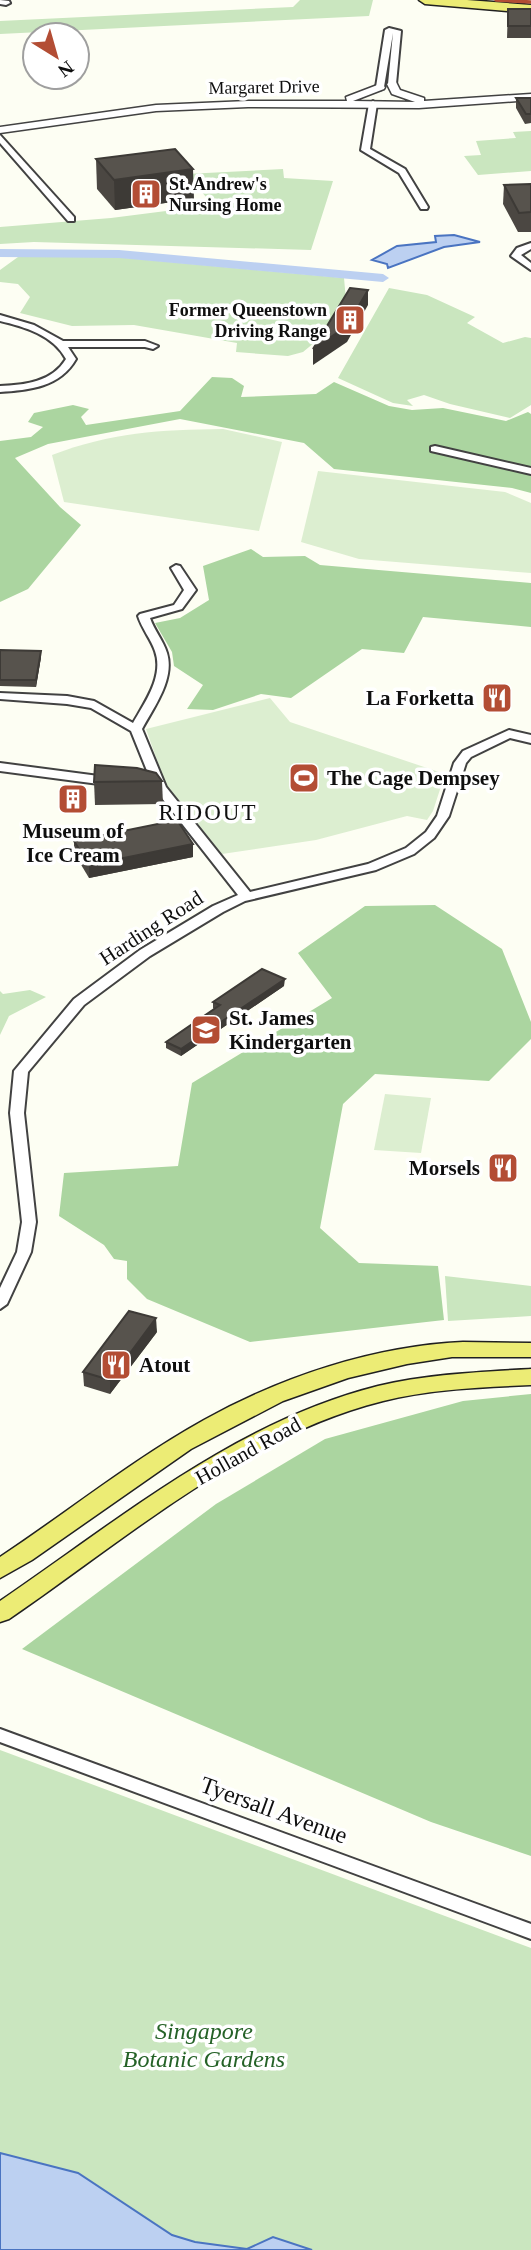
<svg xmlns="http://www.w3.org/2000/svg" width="531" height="2250" font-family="'Times New Roman',serif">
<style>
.green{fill:#cae6bf}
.forest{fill:#abd5a0}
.pitch{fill:#dceed0}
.water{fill:#bcd0f1;stroke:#4a74c1;stroke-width:2}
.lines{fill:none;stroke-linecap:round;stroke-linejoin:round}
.canal{fill:#bcd0f1;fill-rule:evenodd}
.minor-casing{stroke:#424242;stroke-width:4}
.tertiary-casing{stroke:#424242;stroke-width:3}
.primary-casing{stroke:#202020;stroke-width:3}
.minor{fill:#fff;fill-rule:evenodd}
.tertiary{fill:#fff;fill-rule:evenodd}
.primary{fill:#ecec75;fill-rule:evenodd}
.rail{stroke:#b34d34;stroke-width:3.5}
.wall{fill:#4b4742}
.shaded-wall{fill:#3d3a36}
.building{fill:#57534d;stroke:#3d3a36;stroke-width:2}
.labels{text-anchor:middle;stroke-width:7;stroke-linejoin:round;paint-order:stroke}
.far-street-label{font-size:18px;fill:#0f0f0f;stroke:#fff}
.far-poi-label{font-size:18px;font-weight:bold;fill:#0f0f0f;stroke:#fff;text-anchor:start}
.poi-label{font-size:21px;font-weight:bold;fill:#0f0f0f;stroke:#fff;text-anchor:start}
.street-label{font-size:21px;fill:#0f0f0f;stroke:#fff}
.neighbourhood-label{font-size:23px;letter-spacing:2px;fill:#0f0f0f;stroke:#fff}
.near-street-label{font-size:24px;fill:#0f0f0f;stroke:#fff}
.near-park-label{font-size:24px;font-style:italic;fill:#256227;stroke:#fff}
</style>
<rect width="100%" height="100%" fill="#fdfef3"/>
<g class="green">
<path d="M300 0H373L369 16 0 34V21L293 7Z"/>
<path d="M531 131V171L478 175 464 156 481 155 476 141 516 138 513 132Z"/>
<path d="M283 169 284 178 333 181 311 250 34 242 0 244V227L111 218 213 205 186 174Z"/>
<path d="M18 257H115L344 278 346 300 326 333 303 352 288 356 236 352 237 343 134 325 72 326 20 313 30 297 18 284 0 282V270Z"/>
<path d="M389 288 427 295 475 317 467 323 503 343 525 337 531 338V405L510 418 450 404 424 395 407 400 413 406 393 403 338 378Z"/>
<path d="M30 990 46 997 9 1016 0 1035V991L3 994Z"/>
<path d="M445 1276 531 1286V1316L448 1321Z"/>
<path d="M0 1750 531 1948V2250H0Z"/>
</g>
<g class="forest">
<path d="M212 377 232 378 244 386 241 397 316 394 334 382 389 406 412 410 443 408 506 421 528 412 531 414V493L512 488 334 469 304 443 180 419 48 444 15 458 60 507 81 525 28 589 0 602V441L31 437 43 427 28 422 34 413 73 405 89 409 81 417 86 425 180 411Z"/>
<path d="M251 549 263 557 305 556 320 565 531 583V627L423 617 404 653 362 649 291 698 261 694 213 710 187 709 203 685 174 666 172 652 155 623 180 618 209 600 203 566Z"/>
<path d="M435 905 502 949 531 1022V1039L489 1081 375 1074 343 1104 320 1228 359 1263 438 1266 444 1320 250 1342 147 1299 127 1279V1261L114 1259 104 1245 59 1216 64 1173 178 1166 192 1083 332 998 298 953 365 906Z"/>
<path d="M531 1394V1856L431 1822 22 1649 216 1504 325 1439 463 1401Z"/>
</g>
<g class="pitch">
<path d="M223 429 282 442 259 531 64 502 52 455C112 432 159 430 223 429Z"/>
<path d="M318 471 505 492 531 503V573L359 559 301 542Z"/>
<path d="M270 698 290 722 445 774 433 811 427 820 407 816 316 840 222 854 165 783 146 729Z"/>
<path d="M385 1094 431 1098 421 1153 374 1150Z"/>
</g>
<g class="water">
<path d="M454 235 480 242 444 247 388 268 387 264 372 260 397 246 436 242 435 236Z"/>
<path d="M0 2153 78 2173 172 2235 195 2242 247 2249 273 2237 312 2250H0Z"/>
</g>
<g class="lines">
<path class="canal" d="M0 249 119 250 383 274 389 278 383 282 119 258 0 257Z"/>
<g class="minor-casing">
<g id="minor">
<path d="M0 0 9 1 10 3 6 5 0 4Z"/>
<path d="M389 28 401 31 396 84 392 86 388 84 393 33 384 87 380 90 376 87 385 30Z"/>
<path d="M373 101 377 104 370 149 405 169 428 207 427 209H421L399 173 361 150 369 104Z"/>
<path d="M0 135 74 217V221H68L0 143Z"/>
<path d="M531 243V249L521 255 531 263V270L511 256 517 248Z"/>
<path d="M0 315 34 325 63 341H145L158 346 153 349 145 347H68L76 359C60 387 30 390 0 392V386C25 385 52 382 66 359 53 335 25 327 0 321Z"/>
<path d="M435 446 531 468V474L431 451V447Z"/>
<path d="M176 565 180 566 196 590 182 609 150 618C154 630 163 640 167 653 175 679 154 707 142 729L166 787 250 892 368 864 406 848 426 832 437 816 454 763 463 751 509 730 531 735V743L510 738 471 757 466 763 449 816 434 838 414 854 376 870 245 901 223 912 150 956 84 1005 28 1072 24 1113 36 1222 31 1252 7 1304 0 1309V1288L17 1252 22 1222 10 1113 14 1071 74 999 140 950 213 906 238 895 154 788 131 731 91 708 67 704 0 699V693L67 696 94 701 133 723C145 702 164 676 155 651 151 639 142 629 138 616L140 614 174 605 184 590 171 568Z"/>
<path d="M0 763 114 778 120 782 114 786 0 771Z"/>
<path d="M0 1729 531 1924V1939L0 1742Z"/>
</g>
</g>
<g class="tertiary-casing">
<path id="tertiary" d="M392 81 396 82 400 90 424 98V101L531 94V100L419 108 248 107 156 111 0 133V127L156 105 248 101H347L346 97 380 84 385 87 384 89 353 101 415 102 392 94 387 84Z"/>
</g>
<g class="primary-casing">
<g id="primary">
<path d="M419 0H467L531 5V13L425 4Z"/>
<path d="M463 1342 531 1343V1357H452L407 1364 348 1378 283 1401 191 1449 32 1560 0 1578V1557C68 1512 132 1460 204 1420 281 1377 374 1346 463 1342Z"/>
<path d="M531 1369V1385C482 1387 431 1389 383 1401 243 1436 126 1539 9 1619L0 1622V1601C119 1520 235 1422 378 1386 428 1374 480 1372 531 1369Z"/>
</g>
</g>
<use href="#minor" class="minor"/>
<use href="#tertiary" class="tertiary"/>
<use href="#primary" class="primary"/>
<path class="rail" d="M496 0 531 2"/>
</g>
<g class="wall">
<path d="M508 9H531V38H507Z"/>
<path d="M516 98H531V123L525 124 516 108Z"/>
<path d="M96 159 194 199 115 210 97 189Z"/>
<path d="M531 184V232H518L503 204 504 185Z"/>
<path d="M0 650 41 657 36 687 0 686Z"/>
<path d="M162 781 163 804 95 805 94 782Z"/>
<path d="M74 841 193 857 89 878 74 853Z"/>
<path d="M284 986 181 1056 166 1048V1042L214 1009 213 1008V1002Z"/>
<path d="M157 1332 110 1394 84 1386 83 1372Z"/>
</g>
<g class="shaded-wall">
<path d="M193 169 194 199 115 210 114 180Z"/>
<path d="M368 290V305L347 342 313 365V349Z"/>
<path d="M41 651V657L36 687V680Z"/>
<path d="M193 844V857L89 878V865Z"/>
<path d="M285 979 284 986 181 1056V1049Z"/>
<path d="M156 1318 157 1332 110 1394V1380Z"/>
</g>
<g class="building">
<rect x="508" y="9" width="23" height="17"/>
<path d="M516 98H531V114H526Z"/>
<path d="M175 149 193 169 114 180 96 159Z"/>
<path d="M531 184V212L519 213 504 185Z"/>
<path d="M350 288 368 290 347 326 313 349Z"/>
<path d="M0 650 41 651 36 680H0Z"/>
<path d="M95 765 137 768 156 773 162 781 94 782Z"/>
<path d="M177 820 193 844 89 865 74 841Z"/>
<path d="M262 969 285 979 181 1049 166 1042 220 1005 213 1002Z"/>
<path d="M129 1311 156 1318 110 1380 83 1372Z"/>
</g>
<defs>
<g id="building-square" transform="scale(1.575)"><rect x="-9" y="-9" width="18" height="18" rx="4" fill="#b34d34" stroke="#fff"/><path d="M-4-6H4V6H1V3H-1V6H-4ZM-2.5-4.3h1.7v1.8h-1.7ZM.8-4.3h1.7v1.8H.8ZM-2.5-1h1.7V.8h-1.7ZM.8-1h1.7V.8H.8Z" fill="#fff"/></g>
<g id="restaurant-square" transform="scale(1.575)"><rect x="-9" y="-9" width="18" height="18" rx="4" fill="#b34d34" stroke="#fff"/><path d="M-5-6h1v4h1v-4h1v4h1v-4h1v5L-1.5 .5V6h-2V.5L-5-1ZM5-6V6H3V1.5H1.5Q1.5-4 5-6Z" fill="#fff"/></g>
<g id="stadium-square" transform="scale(1.575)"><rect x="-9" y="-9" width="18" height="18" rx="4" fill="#b34d34" stroke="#fff"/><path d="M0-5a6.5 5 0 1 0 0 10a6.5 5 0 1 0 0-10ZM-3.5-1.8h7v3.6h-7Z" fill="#fff"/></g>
<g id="school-square" transform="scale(1.575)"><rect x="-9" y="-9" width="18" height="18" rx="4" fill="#b34d34" stroke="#fff"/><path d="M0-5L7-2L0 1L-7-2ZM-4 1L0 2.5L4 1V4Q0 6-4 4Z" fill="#fff"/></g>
</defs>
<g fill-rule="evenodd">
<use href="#building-square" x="146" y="194"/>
<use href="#building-square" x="350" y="320"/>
<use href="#restaurant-square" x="497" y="698"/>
<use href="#stadium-square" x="304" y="778"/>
<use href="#building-square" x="73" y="799"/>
<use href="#school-square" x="206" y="1030"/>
<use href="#restaurant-square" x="503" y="1168"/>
<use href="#restaurant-square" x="116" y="1365"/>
</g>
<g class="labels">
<g class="far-street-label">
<text transform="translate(264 87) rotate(-1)" y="6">Margaret Drive</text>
</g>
<g class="far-poi-label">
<text x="169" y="190">St. Andrew's<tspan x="169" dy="21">Nursing Home</tspan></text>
<text x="327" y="316" text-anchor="end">Former Queenstown<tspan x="327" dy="21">Driving Range</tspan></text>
</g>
<g class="poi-label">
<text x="474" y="705" text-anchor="end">La Forketta</text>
<text x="327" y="785">The Cage Dempsey</text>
<text x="73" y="838" text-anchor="middle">Museum of<tspan x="73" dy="24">Ice Cream</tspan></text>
<text x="229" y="1025">St. James<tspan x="229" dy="24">Kindergarten</tspan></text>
<text x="480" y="1175" text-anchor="end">Morsels</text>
<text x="139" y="1372">Atout</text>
</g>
<g class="street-label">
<text transform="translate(151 928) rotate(-33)" y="7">Harding Road</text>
<text transform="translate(248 1451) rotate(-29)" y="7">Holland Road</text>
</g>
<g class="neighbourhood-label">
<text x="208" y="820">RIDOUT</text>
</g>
<g class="near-street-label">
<text transform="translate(274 1810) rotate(20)" y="8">Tyersall Avenue</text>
</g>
<g class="near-park-label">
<text x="204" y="2039">Singapore<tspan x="204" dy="28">Botanic Gardens</tspan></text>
</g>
</g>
<g transform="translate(56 56) rotate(143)"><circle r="33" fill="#ffffff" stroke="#9f9f9f" stroke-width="2"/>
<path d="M0-5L12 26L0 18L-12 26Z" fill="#b34d34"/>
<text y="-10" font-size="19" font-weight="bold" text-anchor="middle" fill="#0f0f0f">N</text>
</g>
</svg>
